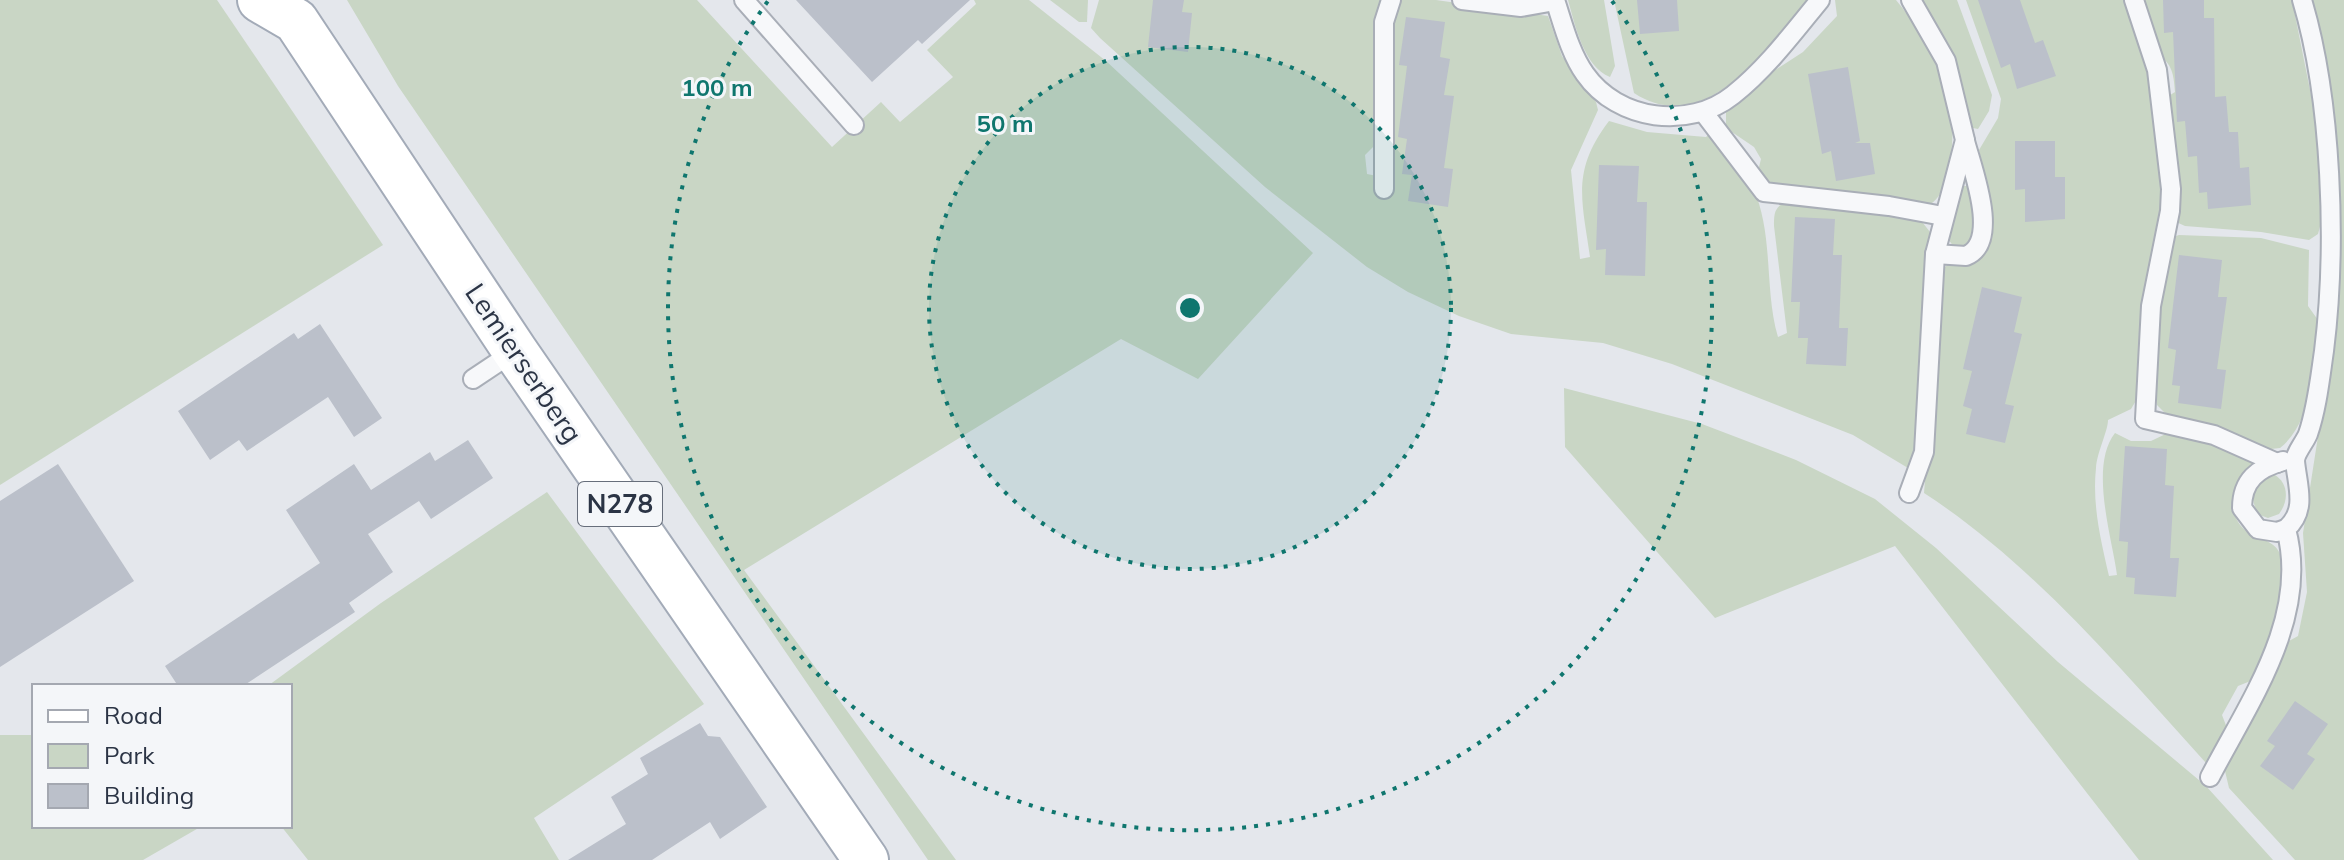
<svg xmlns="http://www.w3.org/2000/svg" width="2344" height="860" font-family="Mulish,sans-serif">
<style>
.green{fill:#c9d6c5}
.building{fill:#bbc0ca}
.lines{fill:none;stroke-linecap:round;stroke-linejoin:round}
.service-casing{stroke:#a9aeb7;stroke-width:22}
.primary-casing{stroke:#a3abb8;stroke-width:48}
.service{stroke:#f7f8fa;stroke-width:18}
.primary{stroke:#fff;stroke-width:44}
.ring{fill:none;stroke:#0f766e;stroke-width:4;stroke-dasharray:4 8}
.labels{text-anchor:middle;stroke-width:6;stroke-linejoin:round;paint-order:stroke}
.shield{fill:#f4f6f9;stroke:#676e7b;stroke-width:2}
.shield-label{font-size:26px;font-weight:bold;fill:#2b3445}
.street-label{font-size:28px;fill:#2b3445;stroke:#f4f6f9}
.centre{fill:#0f766e;stroke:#f4f6f9;stroke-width:4}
.ring-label{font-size:24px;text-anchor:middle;font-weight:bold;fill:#0f766e;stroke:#f4f6f9;stroke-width:6;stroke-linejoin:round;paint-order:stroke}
</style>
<rect width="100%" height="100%" fill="#e4e7ec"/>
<g class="green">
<path d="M0 0H217L383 245 0 485Z"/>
<path d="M347 0H697L832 147 881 102 900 122 953 77 927 50 976 4 974 0H1029L1106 61 1313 253 1198 379 1121 339 744 570 956 860H928L398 86Z"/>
<path d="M1050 0H1088L1087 22H1079Z"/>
<path d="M1099 0H1380L1377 143 1365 155 1367 174 1377 176 1390 30 1401 0H1436L1548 16 1562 56 1596 102 1598 110 1571 170 1580 259 1590 257C1582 200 1571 171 1609 121L1647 132 1706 137 1709 134C1722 150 1744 169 1753 188 1774 233 1764 290 1778 337L1787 333 1774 226C1774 214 1774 207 1786 202L1919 218 1930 232 1923 275 1925 361 1913 471 1853 435 1672 364 1603 343 1511 334 1459 316 1408 292 1367 267 1265 187 1100 38 1091 28Z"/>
<path d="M1568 0H1604L1615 66 1610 77C1584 67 1575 25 1568 0Z"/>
<path d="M1614 0H1810C1769 46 1706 140 1634 93Z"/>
<path d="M1835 0H1896C1936 48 1965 111 1947 173 1943 187 1942 197 1929 205L1775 187 1758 171 1761 159 1754 147 1726 128V112L1772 72 1803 52 1837 16Z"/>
<path d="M1921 0H1957L1992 95 1989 111 1978 129 1973 128 1952 55Z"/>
<path d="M1966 0H2125L2147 60 2166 194 2140 394 2131 409 2108 420C2108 431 2097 452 2096 468 2092 505 2101 541 2109 576L2117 575C2112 537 2089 466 2115 433L2131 441H2151L2172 431 2199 437 2259 460C2239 476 2221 509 2245 530 2259 541 2278 539 2282 560 2290 602 2269 643 2253 680L2238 686 2222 715 2227 728 2211 761 2206 763C2119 667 2033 564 1924 493L1942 270 1947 265C2017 271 1987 189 1979 150L1998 118 2001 99Z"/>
<path d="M2143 0H2292L2316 120 2321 223 2318 234 2309 240 2261 232 2185 226 2174 221 2167 97 2175 92C2174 78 2173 65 2161 57Z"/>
<path d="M2311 0H2344V860H2295L2229 788 2225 771 2281 655 2289 641 2298 636 2307 592 2303 533 2332 346Z"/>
<path d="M1963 186H1967C1973 205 1981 230 1965 245L1954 247 1948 239Z"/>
<path d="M2179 235 2261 238 2309 250 2308 306 2318 320C2314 361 2315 420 2280 448L2271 449 2168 416 2157 405 2155 331 2173 237Z"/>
<path d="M1564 388 1702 424 1796 460 1875 499 1936 548 2058 662 2206 786 2273 860H2139L1895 546 1715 618 1565 447Z"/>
<path d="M2273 474C2289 482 2289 501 2279 514L2268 518 2257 514 2252 497 2260 479Z"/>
<path d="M547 492 704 704 534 818 559 860H308L281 826H290V686L269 685 381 603Z"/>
<path d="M0 735H34V826H202L143 860H0Z"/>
</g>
<g class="building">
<path d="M796 0H970L922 44 918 40 872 82Z"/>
<path d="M1153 0H1184L1182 12 1192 13 1188 52 1148 47Z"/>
<path d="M1637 0H1677L1679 31 1640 34Z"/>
<path d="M1978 0H2020L2035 43 2043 40 2056 76 2017 89 2010 64 2001 68Z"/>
<path d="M2163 0H2204V18H2214L2215 97 2226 96 2229 132H2238L2240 168 2249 167 2251 205 2208 209 2207 192 2199 193 2197 156 2188 157 2185 121 2177 122 2173 32 2164 33Z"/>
<path d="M1406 17 1445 22 1440 57 1450 59 1444 95 1454 96 1444 168 1453 169 1448 207 1408 201 1412 175 1402 174 1407 139 1398 137 1407 66 1399 65Z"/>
<path d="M1848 67 1860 141 1855 143H1870L1875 174 1836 181 1831 151 1822 154 1808 74Z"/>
<path d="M2015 141H2055V177H2065V219L2025 222V189L2015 190Z"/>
<path d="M1599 165 1639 166 1637 202H1647L1645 276 1605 275 1606 249 1596 250Z"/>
<path d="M1795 217 1835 219 1833 255H1842L1839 328H1848L1846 366 1806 364 1808 338H1798L1800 302H1791Z"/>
<path d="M2179 255 2222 260 2218 297H2227L2217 369 2226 370 2221 409 2178 403 2180 386 2172 385 2176 350 2168 348Z"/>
<path d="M1982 287 2022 297 2014 332 2022 334 2005 404 2014 406 2005 443 1966 434 1972 409 1963 406 1972 371 1963 369Z"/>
<path d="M320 324 382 418 354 437 328 397 247 451 239 440 210 460 178 411 294 333 298 339Z"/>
<path d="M468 440 493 478 431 519 419 501 368 534 393 572 349 603 355 612 243 686H178L165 666 320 563 286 510 354 464 371 490 430 452 435 461Z"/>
<path d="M2125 446 2167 449 2165 485 2174 486 2170 558H2179L2176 597 2134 594 2135 578 2126 577 2128 542 2119 541Z"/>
<path d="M58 464 134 581 0 667V501Z"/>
<path d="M2295 701 2328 724 2307 754 2315 759 2293 790 2260 766 2275 746 2267 741Z"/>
<path d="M700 723 708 736 720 737 767 807 720 839 710 822 652 860H568L626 824 611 797 648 774 640 758Z"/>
</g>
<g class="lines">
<g class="service-casing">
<g id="service">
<path d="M744 0 854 125"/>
<path d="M1462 0 1521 7 1555 1"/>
<path d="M1555 0C1563 24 1570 53 1585 74 1618 121 1689 130 1733 95 1766 69 1793 33 1820 0"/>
<path d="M2134 0 2157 70 2171 189 2170 211 2151 306 2145 419 2214 435 2277 463"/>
<path d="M1704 113 1764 192 1889 206 1943 216"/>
<path d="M1384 189V22L1391 0"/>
<path d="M1935 254 1966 256C2001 242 1972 168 1965 141"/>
<path d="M473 379 515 351"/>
<path d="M2283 461C2258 468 2242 480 2242 508L2258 529 2277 532 2286 529"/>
<path d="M1909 493 1924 452 1935 254 1965 140 1946 61 1911 0"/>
<path d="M2210 777C2249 702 2310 617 2286 529 2308 510 2297 485 2295 461 2295 453 2305 442 2308 434 2317 408 2320 378 2324 351 2337 247 2332 100 2302 0"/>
</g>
</g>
<g class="primary-casing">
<path id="primary" d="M260 0 296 21 515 351 866 860"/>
</g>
<use href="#service" class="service"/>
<use href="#primary" class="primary"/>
</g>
<circle cx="1190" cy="308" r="261" fill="#0f766e" fill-opacity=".12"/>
<g class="ring">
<circle cx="1190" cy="308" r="261"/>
<path d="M1612 1A522 522 0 1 1 768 1"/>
</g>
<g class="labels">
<rect class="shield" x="578" y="482" width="84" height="44" rx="6"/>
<g class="shield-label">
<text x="620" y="513">N278</text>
</g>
<g class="street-label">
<text transform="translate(524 363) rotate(56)" y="10">Lemierserberg</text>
</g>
</g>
<circle cx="1190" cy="308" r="12" class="centre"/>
<g class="ring-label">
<text x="717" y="96">100 m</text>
<text x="1005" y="132">50 m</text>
</g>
<rect x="32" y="684" width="260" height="144" fill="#f4f6f9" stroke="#a4a8b1" stroke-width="2"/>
<rect x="48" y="710" width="40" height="12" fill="#ffffff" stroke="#a4a8b1" stroke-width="2"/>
<text x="104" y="724" font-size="24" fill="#2b3445">Road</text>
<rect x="48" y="744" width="40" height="24" fill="#c9d6c5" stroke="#a4a8b1" stroke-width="2"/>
<text x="104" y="764" font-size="24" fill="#2b3445">Park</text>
<rect x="48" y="784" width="40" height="24" fill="#bbc0ca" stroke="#a4a8b1" stroke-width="2"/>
<text x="104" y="804" font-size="24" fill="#2b3445">Building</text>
</svg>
